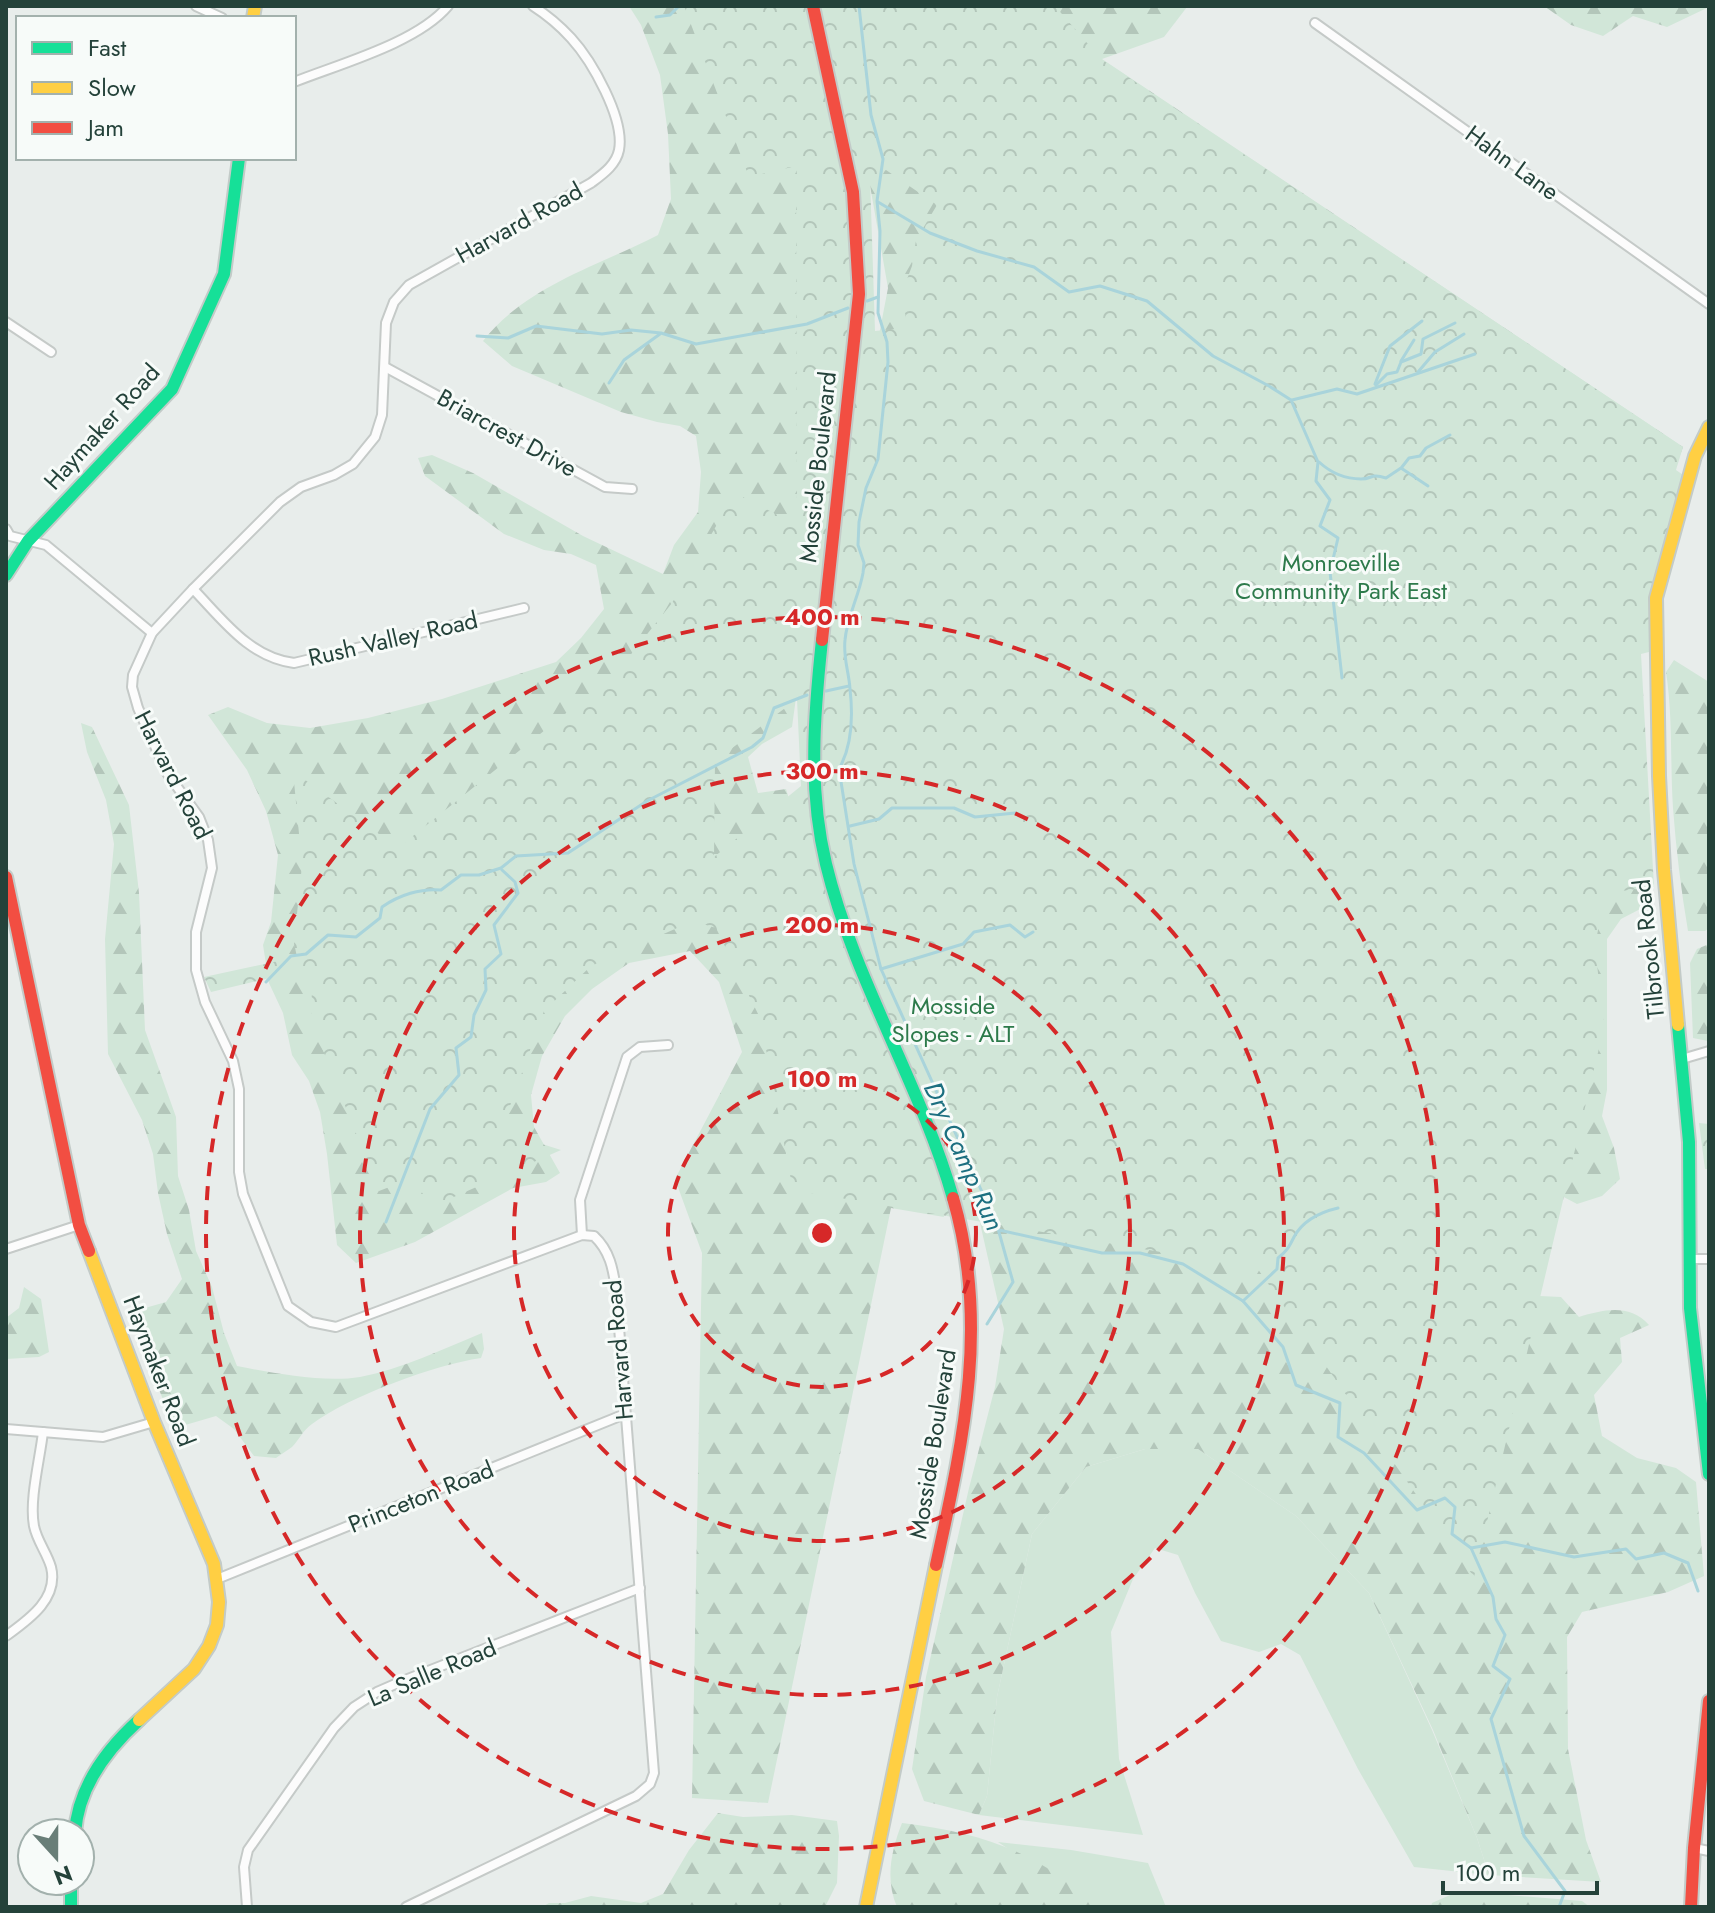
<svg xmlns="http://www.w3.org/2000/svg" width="1715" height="1913" font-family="Jost,sans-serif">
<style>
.green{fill:#d1e6d8}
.forest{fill:url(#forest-firs)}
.park{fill:url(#park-crowns);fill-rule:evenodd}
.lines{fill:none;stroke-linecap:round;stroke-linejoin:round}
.stream{stroke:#a9d4db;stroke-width:3}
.street-casing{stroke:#c5cac8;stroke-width:12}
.fast-casing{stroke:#c3cbc8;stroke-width:16}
.slow-casing{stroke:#c3cbc8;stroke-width:16}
.jam-casing{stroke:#c3cbc8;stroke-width:16}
.street{stroke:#fcfcfc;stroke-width:8}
.fast{stroke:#16e098;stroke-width:12}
.slow{stroke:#ffcf43;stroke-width:12}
.jam{stroke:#f24e42;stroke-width:12}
.ring{fill:none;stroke:#d62828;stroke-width:4;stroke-dasharray:14 10}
.labels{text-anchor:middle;stroke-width:6;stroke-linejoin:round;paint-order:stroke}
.street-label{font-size:24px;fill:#24423a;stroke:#f7fbf9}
.park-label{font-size:24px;fill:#2d7a4b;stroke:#f7fbf9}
.water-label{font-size:26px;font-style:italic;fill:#1c6f80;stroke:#f7fbf9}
.centre{fill:#d62828;stroke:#f7fbf9;stroke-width:4}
.ring-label{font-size:24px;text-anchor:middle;font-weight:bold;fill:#d62828;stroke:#f7fbf9;stroke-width:6;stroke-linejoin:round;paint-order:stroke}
</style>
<defs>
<pattern id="forest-firs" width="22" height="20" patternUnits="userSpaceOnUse" patternTransform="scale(2)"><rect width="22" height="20" fill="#d1e6d8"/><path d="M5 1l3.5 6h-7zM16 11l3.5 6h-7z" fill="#b3c6ba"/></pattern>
<pattern id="park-crowns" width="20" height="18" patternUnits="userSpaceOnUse" patternTransform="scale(2)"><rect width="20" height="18" fill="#d1e6d8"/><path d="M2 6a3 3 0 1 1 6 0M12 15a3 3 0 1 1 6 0" fill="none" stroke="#b3c6ba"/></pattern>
</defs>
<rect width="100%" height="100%" fill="#e8edeb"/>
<g class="green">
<path d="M1145 1449H1198L1296 1516 1369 1593 1432 1730 1477 1838 1489 1875 1414 1867 1358 1769 1300 1655 1281 1644 1259 1652 1221 1641 1195 1593 1178 1555 1155 1548 1133 1579 1111 1632 1119 1759 1143 1835 979 1815 987 1796 997 1697 1032 1534 1086 1467Z"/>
<path d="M998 1842 1071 1850 1148 1863 1166 1907H1095Z"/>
</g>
<g class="forest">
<path d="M629 6H797L808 610 792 727 762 744 748 757 758 793 786 789 798 827 944 1217 891 1208 768 1803 692 1798 702 1253 675 1179 742 1052 719 982 690 951 629 963 592 989 565 1016 542 1056 531 1095 534 1127 560 1173 546 1182 513 1188 415 1242 356 1263 337 1245 327 1154 320 1112 309 1081 292 1055 283 1013 269 983 263 945 271 922 278 855 266 811 247 770 208 715 228 707 267 723 310 728 368 718 442 699 556 662 581 638 604 609 596 565 571 554 544 550 504 534 425 476 418 458 432 455 473 473 583 536 663 574 674 545 698 512 701 472 696 436 680 426 657 422 621 412 512 366 483 341C526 286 598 266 658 235L671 199 668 134 660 75 641 25Z"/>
<path d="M829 6 1187 7 1164 37 1102 59 1683 447 1675 469 1577 902 1638 840 1646 906 1621 919 1607 939V1090L1602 1116 1614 1148 1620 1179 1602 1196 1577 1204 1541 1185 1518 1295 1561 1297 1579 1317C1603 1310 1629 1303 1649 1325L1620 1338 1622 1362 1594 1395 1602 1436 1637 1458 1676 1468 1696 1482 1704 1576 1668 1592 1582 1612 1567 1637 1568 1749 1586 1840 1601 1882 1489 1875 1477 1838 1433 1730 1369 1593 1296 1516 1198 1449H1145L1086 1467 1032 1534 997 1697 987 1796 979 1815 924 1801 912 1769 926 1677 969 1488 995 1387 1004 1329 980 1223 870 382 888 288 865 157Z"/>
<path d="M1544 6H1709V7L1667 27 1633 16 1603 36 1571 25Z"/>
<path d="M1674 660 1709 682V928L1705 931H1688C1681 890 1676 849 1673 808 1670 762 1673 717 1666 672Z"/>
<path d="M81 723 92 727 129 805 139 893 145 1030 176 1117 178 1176 189 1210 196 1251 212 1287 224 1333 237 1366C273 1373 324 1383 360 1377 402 1369 443 1349 482 1333L484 1349 481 1358C434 1365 350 1396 312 1424 303 1430 299 1440 292 1447 287 1451 281 1454 276 1458L254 1456 234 1429 216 1416 175 1428 137 1337 131 1312 166 1302 182 1279 167 1234 158 1193 153 1154 142 1120 108 1054 105 939 114 844 106 800 87 752Z"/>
<path d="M1709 944V1041H1708L1693 1038 1690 963 1697 949Z"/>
<path d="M24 1287 41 1299 49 1352 39 1357 6 1359V1318L19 1308Z"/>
<path d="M718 1813 743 1817 792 1815 837 1821 839 1836 837 1883 825 1907H686L685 1905 542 1907 549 1903H565L591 1896 641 1903 663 1894 689 1850Z"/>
<path d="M902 1823C977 1832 1041 1851 1095 1907H897C885 1879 891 1851 902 1823Z"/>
<path d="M1459 1891 1582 1901 1590 1907H1431L1432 1903Z"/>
</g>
<g class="park">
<path d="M684 6H1055L1101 59 1683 447 1676 470 1689 479 1656 598 1657 650 1641 654 1654 887 1605 893 1595 946 1604 1027 1474 1577 1255 1265 1214 1261 793 1190 760 1018 716 928 693 921 591 966 544 1011 501 1131 561 1150 431 1207 413 1178 379 1191 311 1020 312 988 304 970 211 992 204 977 297 957 294 943 302 865 293 771 398 848 616 673 672 603 735 493 797 525 796 166 749 177ZM886 170 937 205 916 240 912 266 904 287 906 328 875 331 870 177ZM797 699 801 786 714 857 715 761Z"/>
<path d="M1699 1123 1709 1124V1169H1705Z"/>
</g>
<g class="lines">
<g class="stream">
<path d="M859 6 871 115 883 159 877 201 880 231 878 313 887 342 888 362 878 459 866 488 859 522 858 545 864 563 863 573C859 596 847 617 845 640 843 658 849 672 850 689 853 715 852 746 839 769L854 864 881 969 997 1225 1013 1282 987 1324"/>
<path d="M656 17 670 15 678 7 683 6"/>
<path d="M878 202 930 233 977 251 1034 267 1069 292 1100 286 1147 301 1213 356 1269 386 1291 400 1318 462 1316 481 1330 500 1320 526 1338 538 1330 572 1342 678"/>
<path d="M867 301 878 297"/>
<path d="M477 336 508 338 536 326 602 334 631 330 661 333 696 344 807 324 848 308"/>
<path d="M1401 361 1414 340"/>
<path d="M1418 372 1435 352 1464 334"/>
<path d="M609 383 624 360 660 334"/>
<path d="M1375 384 1390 346 1422 321"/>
<path d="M1376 385 1387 374 1397 372 1401 362 1421 354 1423 339 1455 323"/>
<path d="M1292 400 1337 389 1357 394 1475 354"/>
<path d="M1319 462C1330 472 1345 479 1361 479 1373 479 1370 473 1386 478L1401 468 1428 486"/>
<path d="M1402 467 1409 458 1420 456 1426 448 1450 435"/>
<path d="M826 691 849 686"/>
<path d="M850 826 879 819 892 808H954L975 817 1015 813"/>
<path d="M881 969 963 944 974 932 1010 925 1025 937 1033 932"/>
<path d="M266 982 291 956 306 954 328 935 356 937 380 918 382 907C399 895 421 888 441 890L461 875H479L501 868 516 856 568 853 647 801 752 747 763 738 774 708 807 695"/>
<path d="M386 1222 430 1109 459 1075 456 1048 471 1037 474 1015 486 990 485 969 501 954 494 925 518 893 515 882 502 870"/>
<path d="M999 1230 1102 1253H1140L1183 1264 1243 1301 1283 1347 1296 1385 1340 1403 1338 1437 1364 1453 1417 1510 1445 1498 1455 1507 1452 1534 1471 1548 1493 1597 1496 1619 1505 1635 1493 1666 1510 1679 1491 1719 1524 1836 1565 1891 1559 1907"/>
<path d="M1243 1301 1277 1269 1278 1258C1287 1251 1289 1247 1294 1237 1303 1220 1321 1212 1338 1208"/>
<path d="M1471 1548 1505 1542 1574 1557 1626 1549 1636 1559 1664 1553 1688 1563 1698 1591"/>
</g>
<g class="street-casing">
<g id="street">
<path d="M196 6 222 18"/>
<path d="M1315 23 1709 304"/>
<path d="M294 82C339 64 417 43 448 6"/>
<path d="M6 322 51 352"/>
<path d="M385 367 605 487 632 489"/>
<path d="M6 529 10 536 46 545 152 633"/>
<path d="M193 589C223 620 249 657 294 663L524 608"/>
<path d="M1682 1059 1709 1051"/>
<path d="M582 1235 580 1200 627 1057 640 1047 668 1045"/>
<path d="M6 1249 79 1225"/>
<path d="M1691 1259H1709"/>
<path d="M6 1429 103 1437 154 1422"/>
<path d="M217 1579 625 1414"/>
<path d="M6 1636C28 1620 59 1599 51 1567 47 1553 37 1541 34 1526 29 1500 40 1459 43 1432"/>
<path d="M1694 1848 1709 1851"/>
<path d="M247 1907 244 1867 248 1850 334 1728 354 1707 377 1692 400 1682 640 1588"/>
<path d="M406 1907 636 1796 650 1784 654 1773 616 1289C613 1269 610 1251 594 1236L582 1235 336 1327 311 1322 288 1306 243 1194 239 1172V1089L233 1061 205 1002 196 970V932L212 868 208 840 199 817 167 773 138 708 132 687 133 675 152 633 193 589 280 502 301 487 334 475 353 464 375 437 382 415 386 323 394 302 409 285 591 183C603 174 616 165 619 150 625 119 592 61 571 38 560 26 547 15 533 6"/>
</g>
</g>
<g class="fast-casing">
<g id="fast">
<path d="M6 575 28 541 172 389 224 274 239 158"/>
<path d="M822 640C814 715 808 789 826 864 854 980 920 1083 953 1198"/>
<path d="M1678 1025 1689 1142 1690 1308 1709 1474"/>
<path d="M75 1833C78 1787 106 1750 139 1720"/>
<path d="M71 1881V1907"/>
</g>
</g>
<g class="slow-casing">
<g id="slow">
<path d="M253 18 255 6"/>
<path d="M1678 1025 1664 870 1659 776 1656 598 1695 456 1709 427"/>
<path d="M89 1251 154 1422 214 1564 219 1602 217 1625 209 1646 194 1669 139 1720"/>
<path d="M866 1907 936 1565"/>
</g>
</g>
<g class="jam-casing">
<g id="jam">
<path d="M813 6 853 192 859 294 822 640"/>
<path d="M6 877 79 1225 89 1251"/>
<path d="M936 1565C963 1441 990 1324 953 1198"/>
<path d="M1691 1907 1694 1848 1709 1701"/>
</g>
</g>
<use href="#street" class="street"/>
<use href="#fast" class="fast"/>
<use href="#slow" class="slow"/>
<use href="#jam" class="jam"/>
</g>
<g class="ring">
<circle cx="822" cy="1233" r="154"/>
<circle cx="822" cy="1233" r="308"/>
<circle cx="822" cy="1233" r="462"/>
<circle cx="822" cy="1233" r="616"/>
</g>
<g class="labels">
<g class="street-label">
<text transform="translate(1512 163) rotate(36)" y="8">Hahn Lane</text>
<text transform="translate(519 223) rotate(-29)" y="8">Harvard Road</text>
<text transform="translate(102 427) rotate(-48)" y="8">Haymaker Road</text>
<text transform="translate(507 433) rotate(29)" y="8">Briarcrest Drive</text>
<text transform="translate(818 467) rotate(-84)" y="8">Mosside Boulevard</text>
<text transform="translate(393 639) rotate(-13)" y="8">Rush Valley Road</text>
<text transform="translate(173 775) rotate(63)" y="8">Harvard Road</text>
<text transform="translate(1649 949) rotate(-96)" y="8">Tilbrook Road</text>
<text transform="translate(619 1350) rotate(-95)" y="8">Harvard Road</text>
<text transform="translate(159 1371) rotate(69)" y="8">Haymaker Road</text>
<text transform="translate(933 1444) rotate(-81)" y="8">Mosside Boulevard</text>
<text transform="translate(421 1497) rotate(-22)" y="8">Princeton Road</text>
<text transform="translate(432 1673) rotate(-23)" y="8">La Salle Road</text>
</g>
<g class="park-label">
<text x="1341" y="571">Monroeville<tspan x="1341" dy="28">Community Park East</tspan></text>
<text x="953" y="1014">Mosside<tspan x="953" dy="28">Slopes - ALT</tspan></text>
</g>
<g class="water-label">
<text transform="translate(964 1156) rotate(66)" y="9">Dry Camp Run</text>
</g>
</g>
<circle cx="822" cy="1233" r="12" class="centre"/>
<g class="ring-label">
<text x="822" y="625">400 m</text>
<text x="822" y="779">300 m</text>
<text x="822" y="933">200 m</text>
<text x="822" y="1087">100 m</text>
</g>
<rect width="1715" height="1913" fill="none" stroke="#24423a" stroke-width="16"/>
<rect x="16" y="16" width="280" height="144" fill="#f7fbf9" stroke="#a3b1ad" stroke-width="2"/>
<rect x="32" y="42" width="40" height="12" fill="#16e098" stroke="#a3b1ad" stroke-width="2"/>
<text x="88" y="56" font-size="24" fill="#24423a">Fast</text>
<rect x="32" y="82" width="40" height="12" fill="#ffcf43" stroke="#a3b1ad" stroke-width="2"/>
<text x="88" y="96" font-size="24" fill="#24423a">Slow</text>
<rect x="32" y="122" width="40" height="12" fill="#f24e42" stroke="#a3b1ad" stroke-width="2"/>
<text x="88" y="136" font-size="24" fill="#24423a">Jam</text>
<g transform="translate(56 1857) rotate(159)"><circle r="38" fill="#f7fbf9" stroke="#a3b1ad" stroke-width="2"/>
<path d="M0-6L14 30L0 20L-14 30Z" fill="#697e78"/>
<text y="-12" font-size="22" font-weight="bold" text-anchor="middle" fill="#24423a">N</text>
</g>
<path d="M1443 1881v12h154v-12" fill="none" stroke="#24423a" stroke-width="4"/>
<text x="1455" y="1881" font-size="24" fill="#24423a" stroke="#f7fbf9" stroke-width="6" paint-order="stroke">100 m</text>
</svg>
